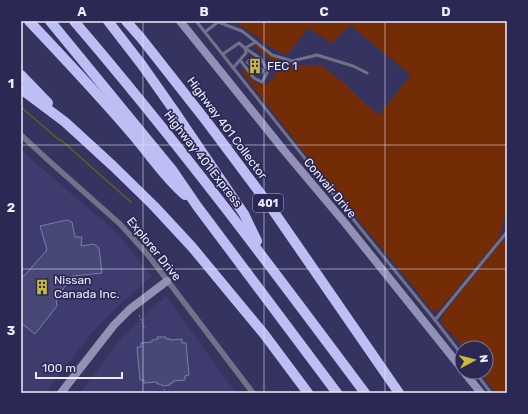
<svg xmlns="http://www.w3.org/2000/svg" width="528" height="414" font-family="Rubik,sans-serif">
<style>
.built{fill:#3e3c6e}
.green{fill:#742c07}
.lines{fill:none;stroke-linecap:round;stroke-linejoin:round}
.stream{stroke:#675f18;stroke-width:1.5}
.building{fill:#484876;stroke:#7c7daf}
.path{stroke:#79789a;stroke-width:1;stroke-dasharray:2 2;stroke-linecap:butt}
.lane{stroke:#717288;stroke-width:3}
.street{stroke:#717288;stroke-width:5.5}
.secondary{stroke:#9091b4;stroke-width:8}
.highway{stroke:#bdbff4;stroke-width:10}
.grid{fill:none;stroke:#ebecfc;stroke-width:1;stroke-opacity:0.55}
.labels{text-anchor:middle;stroke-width:3.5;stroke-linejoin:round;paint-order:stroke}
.shield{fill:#2b2954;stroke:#b1b2ca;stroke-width:1}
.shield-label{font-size:11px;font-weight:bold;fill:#ebecfc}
.poi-label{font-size:12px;fill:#ebecfc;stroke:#2b2954;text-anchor:start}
.street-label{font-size:12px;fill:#ebecfc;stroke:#2b2954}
.neatline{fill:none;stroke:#ebecfc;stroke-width:1.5}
.grid-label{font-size:13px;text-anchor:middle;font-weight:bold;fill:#ebecfc}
</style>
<rect width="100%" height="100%" fill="#35335f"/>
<g class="built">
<path d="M21 149 40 167 108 225 120 237 152 276 118 306 90 335 48 389 52 393H21Z"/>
<path d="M166 296 236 393H80L123 336Z"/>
</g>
<g class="green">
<path d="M231 21H507V216L504 218 501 233 497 241 439 310 436 311H433L427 305 414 287 333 189 255 89 242 72 243 68 256 83C266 88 280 77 275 66 271 58 261 52 254 46L257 45 281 61 290 65H321L344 83 362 101 379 115 411 75 350 25 332 43 308 28 287 55C278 51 263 44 257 36L236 23Z"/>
<path d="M507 239V393H496L486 380 482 372H486V348H465L443 325 441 318 444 313 500 244Z"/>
</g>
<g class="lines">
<path class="stream" d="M21 107 59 140 62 141 131 202"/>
</g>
<g class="building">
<path d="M251 57 264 71 260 75 246 62Z"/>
<path d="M67 220 72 222 75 237H82L81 246 94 244 99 248 102 273 73 276 56 298 57 306 35 334 21 323V277L24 276 47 250 40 226Z"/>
<path d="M157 337H166V339H170V340L182 339V343H186L189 375 185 376V380L173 381V383H170V385L162 386 161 384H157V382L144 383V380H140L137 347H141V343L152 342V340L158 339Z"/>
</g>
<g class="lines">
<g class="path">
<path d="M139 315 145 330"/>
<path d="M164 389 165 393"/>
</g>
<g class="lane">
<path d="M196 21 357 224 435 320 462 355"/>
<path d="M205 32 218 22 242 31 272 55 292 61 317 55 353 66 367 73"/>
<path d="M223 54 239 43 245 48 256 42"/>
<path d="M233 68 246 53 245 48 261 59 268 71 262 82 254 78 240 60"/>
<path d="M435 320 507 232"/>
<path d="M475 372 491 393"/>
</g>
<path class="street" d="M21 135 48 160 120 224 148 255 253 393"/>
<g class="secondary">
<path d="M180 21 282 148 345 223 462 369"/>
<path d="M464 372 481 393"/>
<path d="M61 393 114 325 130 309 167 281"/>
</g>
<g class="highway">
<path d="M29 21C64 58 100 96 133 135 150 155 165 178 185 195"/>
<path d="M50 21 173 171 197 206 337 393"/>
<path d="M74 21C177 141 271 267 365 393"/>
<path d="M108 21 142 65 175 112 244 214 257 241"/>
<path d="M126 21 141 38 207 122 272 209 399 393"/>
<path d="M21 75 48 103"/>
<path d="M21 89 65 122 113 166 154 206 192 247 264 334 308 393"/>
</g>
</g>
<path class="grid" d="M143 21V393M264 21V393M385 21V393M21 145H507M21 269H507"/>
<defs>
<g id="building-bare" transform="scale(1.2)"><path d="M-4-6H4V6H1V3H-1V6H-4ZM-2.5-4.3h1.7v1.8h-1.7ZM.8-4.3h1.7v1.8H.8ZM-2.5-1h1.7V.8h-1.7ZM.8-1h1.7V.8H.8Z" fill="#c8bb3b" stroke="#2b2954" stroke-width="2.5" paint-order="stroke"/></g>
</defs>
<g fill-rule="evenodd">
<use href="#building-bare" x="255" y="66"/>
<use href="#building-bare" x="42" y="287"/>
</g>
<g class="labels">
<rect class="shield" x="253" y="194" width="30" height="18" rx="3"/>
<g class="shield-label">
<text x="268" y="207">401</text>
</g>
<g class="poi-label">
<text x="267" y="70">FEC 1</text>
<text x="54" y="284">Nissan<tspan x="54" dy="14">Canada Inc.</tspan></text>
</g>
<g class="street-label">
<text transform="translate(227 128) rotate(53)" y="4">Highway 401 Collector</text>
<text transform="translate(203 159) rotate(52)" y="4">Highway 401 Express</text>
<text transform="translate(330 188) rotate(50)" y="4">Convair Drive</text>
<text transform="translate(154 249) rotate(51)" y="4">Explorer Drive</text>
</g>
</g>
<rect width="528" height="414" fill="none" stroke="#2b2954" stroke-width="44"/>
<g transform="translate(474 360) rotate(83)"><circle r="19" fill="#2b2954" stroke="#787797"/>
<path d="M0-3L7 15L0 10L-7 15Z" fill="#c8bb3b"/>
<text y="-6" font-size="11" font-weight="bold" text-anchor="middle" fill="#ebecfc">N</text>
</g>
<path d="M36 372v6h86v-6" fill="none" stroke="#ebecfc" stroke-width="2"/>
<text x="42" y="372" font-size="12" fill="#ebecfc" stroke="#2b2954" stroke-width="3" paint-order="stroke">100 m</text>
<rect x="22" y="22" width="484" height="370" class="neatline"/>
<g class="grid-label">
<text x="82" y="16">A</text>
<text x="204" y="16">B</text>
<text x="324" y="16">C</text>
<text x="446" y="16">D</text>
<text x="11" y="88">1</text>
<text x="11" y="212">2</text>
<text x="11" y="335">3</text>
</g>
</svg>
